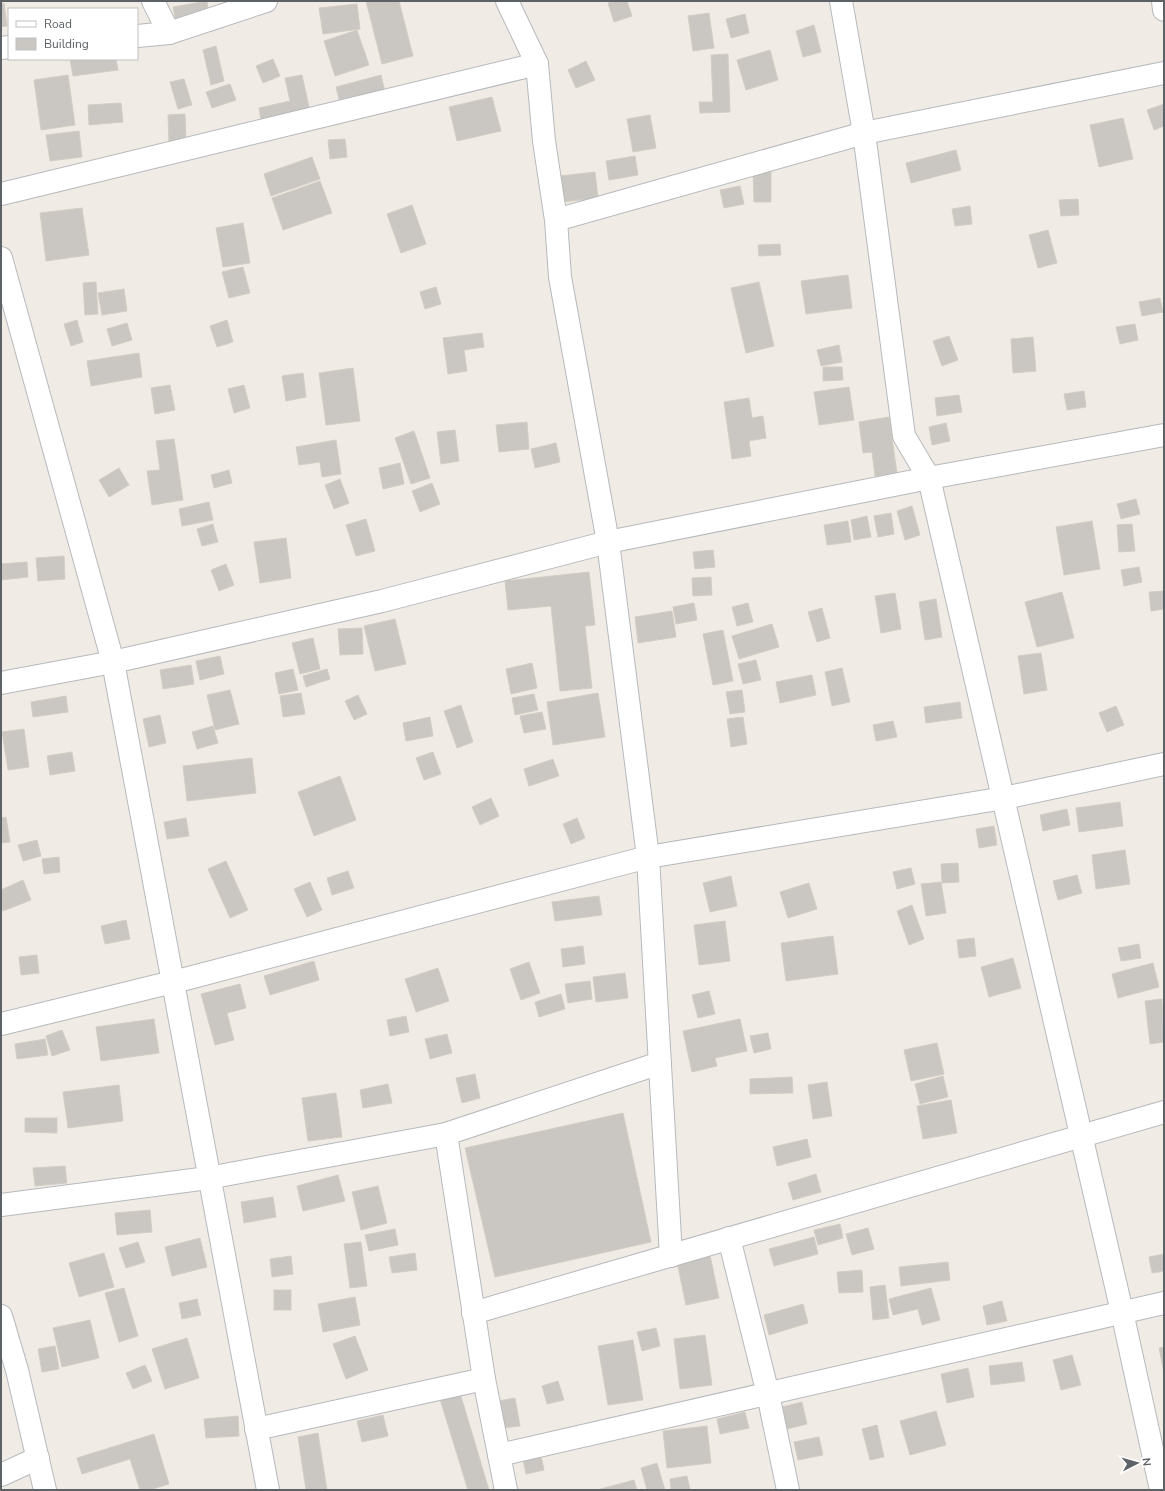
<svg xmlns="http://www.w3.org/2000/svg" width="1165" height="1491" font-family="'Nunito Sans',sans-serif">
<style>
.building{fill:#cac7c2;stroke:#d4cdc3}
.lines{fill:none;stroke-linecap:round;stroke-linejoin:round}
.minor-casing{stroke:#b6b9bc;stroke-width:24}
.minor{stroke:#fff;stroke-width:22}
</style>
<rect width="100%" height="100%" fill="#f0ece5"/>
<g class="building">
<path d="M207 1 209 17 176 22 173 7Z"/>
<path d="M366 1H399L413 56 382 64Z"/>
<path d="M615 1H627L632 16 614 22 608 3Z"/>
<path d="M4 3 7 26 1 27V4Z"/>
<path d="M357 4 360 29 323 34 319 8Z"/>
<path d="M709 13 714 48 693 51 688 16Z"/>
<path d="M745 14 749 33 731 38 726 19Z"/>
<path d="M814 25 821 52 803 57 796 31Z"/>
<path d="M357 30 369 65 335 76 324 41Z"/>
<path d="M216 46 224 81 211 85 203 50Z"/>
<path d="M770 50 778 80 746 90 737 60Z"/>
<path d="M728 54 730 112 700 113 699 102H713L711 55Z"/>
<path d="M70 59H116L118 70 73 76Z"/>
<path d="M273 59 280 76 263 83 256 66Z"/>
<path d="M586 61 595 80 576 88 568 70Z"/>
<path d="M68 75 75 125 41 130 34 80Z"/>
<path d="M302 75 311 116 262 126 259 108 290 101 285 78Z"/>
<path d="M381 75 386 96 341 107 336 87Z"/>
<path d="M184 79 192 105 178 109 170 82Z"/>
<path d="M230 84 236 100 212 108 206 92Z"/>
<path d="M492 97 501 131 457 141 449 107Z"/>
<path d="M121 103 123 122 89 125 88 105Z"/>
<path d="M1164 104V126L1154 130 1147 110Z"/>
<path d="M185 114 186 142 169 143 168 115Z"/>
<path d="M650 115 656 148 633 152 627 119Z"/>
<path d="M1123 118 1133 159 1099 167 1090 125Z"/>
<path d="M79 131 82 157 50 161 46 135Z"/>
<path d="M345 139 347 157 330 159 328 140Z"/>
<path d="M956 150 961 170 911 183 906 163Z"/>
<path d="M635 156 638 175 609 180 606 161Z"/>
<path d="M312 157 320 179 271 196 264 174Z"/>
<path d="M771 171V202H754L753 172Z"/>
<path d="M595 172 598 198 562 202 560 176Z"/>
<path d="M320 181 332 213 283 230 272 198Z"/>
<path d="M740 186 744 204 724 208 720 190Z"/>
<path d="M1078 199 1079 215 1061 216 1059 200Z"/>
<path d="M412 205 426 244 401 253 387 214Z"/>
<path d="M970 206 972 224 955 226 952 209Z"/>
<path d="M82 208 89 255 46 261 40 213Z"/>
<path d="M243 223 250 263 223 267 216 228Z"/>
<path d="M1048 230 1057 263 1038 268 1029 235Z"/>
<path d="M780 244 781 255 759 256 758 245Z"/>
<path d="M243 267 250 293 229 298 222 272Z"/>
<path d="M848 275 852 308 806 314 801 281Z"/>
<path d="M96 282 98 314 85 315 83 283Z"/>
<path d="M759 282 774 346 746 353 731 288Z"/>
<path d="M436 287 441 304 425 309 420 292Z"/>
<path d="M124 289 127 311 102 315 98 293Z"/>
<path d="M1160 298 1163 312 1142 316 1139 302Z"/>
<path d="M77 320 83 342 71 346 64 324Z"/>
<path d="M227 320 233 342 217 347 210 326Z"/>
<path d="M127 323 132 340 112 346 107 329Z"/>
<path d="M1135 324 1138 340 1120 344 1116 327Z"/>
<path d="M482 333 484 347 464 350 467 371 448 374 443 338Z"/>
<path d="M949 336 958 360 942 366 933 341Z"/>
<path d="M1033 337 1036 371 1013 373 1011 339Z"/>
<path d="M839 345 842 362 821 366 817 350Z"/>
<path d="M139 353 142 377 91 386 87 361Z"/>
<path d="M823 367H842L843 380 823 381Z"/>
<path d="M353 368 360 421 326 425 319 373Z"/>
<path d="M303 373 306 397 286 401 282 376Z"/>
<path d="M170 385 175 410 155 414 151 388Z"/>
<path d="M244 385 250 408 234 413 228 389Z"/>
<path d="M849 387 854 420 819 425 814 392Z"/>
<path d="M1084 391 1086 407 1067 410 1064 394Z"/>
<path d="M959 395 962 412 937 416 935 398Z"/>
<path d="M749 398 752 418 763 416 766 438 749 441 751 456 732 459 724 402Z"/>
<path d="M889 417 897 473 875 476 872 452 863 453 859 422Z"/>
<path d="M527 422 529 449 499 452 496 425Z"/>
<path d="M946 423 950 441 932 445 929 427Z"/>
<path d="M455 430 459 461 441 464 437 432Z"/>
<path d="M414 431 430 478 411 484 395 438Z"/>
<path d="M174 439 183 500 152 505 147 471 160 470 156 441Z"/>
<path d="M336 440 341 474 322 477 320 462 299 465 296 447Z"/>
<path d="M556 443 560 462 535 468 531 449Z"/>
<path d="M400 463 404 484 383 489 379 468Z"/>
<path d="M119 468 129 485 109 497 99 480Z"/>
<path d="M229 470 232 483 214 488 211 475Z"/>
<path d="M340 479 349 503 334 509 325 485Z"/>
<path d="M432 483 440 504 420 512 412 491Z"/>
<path d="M1136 499 1140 514 1121 519 1117 504Z"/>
<path d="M209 502 213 520 182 526 179 509Z"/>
<path d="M912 506 920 535 905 540 897 511Z"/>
<path d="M891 513 894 534 878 537 874 516Z"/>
<path d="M867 516 871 537 854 540 851 520Z"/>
<path d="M366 519 375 551 356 556 346 525Z"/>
<path d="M848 521 851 542 827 545 824 525Z"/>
<path d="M1092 521 1100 569 1064 575 1056 527Z"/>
<path d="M213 524 218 542 202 546 197 529Z"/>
<path d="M1132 524 1135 551 1119 552 1117 525Z"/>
<path d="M286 538 291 578 260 583 254 542Z"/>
<path d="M713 550 715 567 695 569 693 552Z"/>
<path d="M64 556 65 579 38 581 36 558Z"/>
<path d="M27 562 28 577 1 580V564Z"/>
<path d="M226 564 234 585 219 591 211 570Z"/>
<path d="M1139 567 1142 582 1124 586 1121 570Z"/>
<path d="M589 572 595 625 585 626 592 688 560 691 551 606 508 610 505 581Z"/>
<path d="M711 577 712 595 693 596 692 578Z"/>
<path d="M1164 591V609L1151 611 1149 592Z"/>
<path d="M1062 592 1074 638 1037 647 1025 602Z"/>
<path d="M895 593 901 629 881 633 875 596Z"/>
<path d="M936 599 942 637 925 640 919 602Z"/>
<path d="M694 603 697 620 676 624 673 607Z"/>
<path d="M748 603 753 622 737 626 732 607Z"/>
<path d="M822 608 830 638 817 642 808 612Z"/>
<path d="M672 611 676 637 638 643 635 617Z"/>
<path d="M395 619 406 664 375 671 364 626Z"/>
<path d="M772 624 779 647 739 659 732 636Z"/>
<path d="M362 628 363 654 340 655 338 629Z"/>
<path d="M723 630 733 681 713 685 703 634Z"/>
<path d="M313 638 320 669 300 674 292 643Z"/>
<path d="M1041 653 1047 690 1024 694 1018 656Z"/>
<path d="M220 656 224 674 200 680 196 661Z"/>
<path d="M756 660 761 680 743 684 738 664Z"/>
<path d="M532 663 537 688 511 694 506 669Z"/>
<path d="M191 665 194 684 163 689 160 670Z"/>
<path d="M842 668 850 702 832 706 825 672Z"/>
<path d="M293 669 298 690 279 694 275 673Z"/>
<path d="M327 669 330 679 306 687 303 676Z"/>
<path d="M812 675 816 695 780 703 776 682Z"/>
<path d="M230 690 239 724 215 730 207 695Z"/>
<path d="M742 690 745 712 730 714 726 692Z"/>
<path d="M301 693 305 714 283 717 280 696Z"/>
<path d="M598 693 605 737 553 745 547 702Z"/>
<path d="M534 694 538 710 515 715 512 698Z"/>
<path d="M358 695 367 714 354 720 345 701Z"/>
<path d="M66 696 68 712 33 717 31 702Z"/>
<path d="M960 702 962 718 926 723 924 707Z"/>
<path d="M461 705 473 742 457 748 444 711Z"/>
<path d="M1116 706 1124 725 1107 732 1099 713Z"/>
<path d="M542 712 546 729 524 733 520 716Z"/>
<path d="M160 715 166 743 149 747 143 719Z"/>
<path d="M430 717 433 736 406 741 403 723Z"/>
<path d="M743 717 747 744 731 747 727 719Z"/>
<path d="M893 721 897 737 876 741 873 725Z"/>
<path d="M213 726 218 743 197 749 192 732Z"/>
<path d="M24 729 29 767 8 770 2 732Z"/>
<path d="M72 752 75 771 50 775 47 756Z"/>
<path d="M433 752 441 774 424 780 416 758Z"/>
<path d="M252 758 256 793 187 801 183 766Z"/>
<path d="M553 759 559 776 529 786 524 769Z"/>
<path d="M340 776 356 820 314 836 298 792Z"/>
<path d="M491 798 499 816 480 825 472 807Z"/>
<path d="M1120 802 1123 826 1079 832 1076 808Z"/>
<path d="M1067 809 1070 825 1043 831 1040 815Z"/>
<path d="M6 817 10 842 1 843V818Z"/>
<path d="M186 818 189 836 167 839 164 822Z"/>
<path d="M577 818 585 838 571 844 563 824Z"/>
<path d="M994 826 997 845 979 848 976 829Z"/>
<path d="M37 840 41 856 23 861 18 845Z"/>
<path d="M1125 850 1130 884 1096 889 1092 855Z"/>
<path d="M59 857 60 872 44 874 42 859Z"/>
<path d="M226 861 248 910 230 918 208 869Z"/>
<path d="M958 863 959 882 942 883 941 864Z"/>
<path d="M911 868 915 884 897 889 893 872Z"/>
<path d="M348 871 354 888 332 895 327 878Z"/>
<path d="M1077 875 1082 893 1058 900 1053 881Z"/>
<path d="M731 876 737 906 710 912 703 883Z"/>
<path d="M23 880 31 900 3 911 1 906V890Z"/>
<path d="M310 882 322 910 307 917 294 889Z"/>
<path d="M941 882 946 913 926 916 921 884Z"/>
<path d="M809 883 817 909 788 918 780 892Z"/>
<path d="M599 896 602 915 555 921 552 902Z"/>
<path d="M912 905 924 939 909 945 897 911Z"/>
<path d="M126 920 130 939 105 944 101 926Z"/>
<path d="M725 921 730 961 699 965 694 925Z"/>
<path d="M833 936 838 974 786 981 781 943Z"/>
<path d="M974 938 976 956 959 958 957 940Z"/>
<path d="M1139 944 1141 958 1121 961 1118 948Z"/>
<path d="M583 946 585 964 563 967 561 949Z"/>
<path d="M37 955 39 973 21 975 19 957Z"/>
<path d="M1013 958 1021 988 989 997 981 967Z"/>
<path d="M314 961 319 980 270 995 264 976Z"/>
<path d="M529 962 540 993 521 1000 510 969Z"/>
<path d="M1153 963 1159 987 1118 998 1112 974Z"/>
<path d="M438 968 449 1001 416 1012 405 979Z"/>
<path d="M625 973 628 998 596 1002 593 977Z"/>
<path d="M590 981 592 999 568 1003 565 984Z"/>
<path d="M240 984 246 1008 227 1013 234 1040 215 1045 201 994Z"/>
<path d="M709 991 715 1014 698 1018 692 995Z"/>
<path d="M561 994 565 1009 539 1017 535 1002Z"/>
<path d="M1162 999 1164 1042 1150 1044 1145 1001Z"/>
<path d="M406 1016 409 1032 390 1036 387 1020Z"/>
<path d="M154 1019 159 1053 101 1061 96 1027Z"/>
<path d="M740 1019 747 1051 715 1058 717 1066 692 1072 683 1031Z"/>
<path d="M62 1030 70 1050 52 1056 46 1036Z"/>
<path d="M768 1033 771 1049 754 1053 750 1036Z"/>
<path d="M447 1034 452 1053 430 1059 425 1039Z"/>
<path d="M45 1039 48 1055 17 1059 15 1044Z"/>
<path d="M937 1043 944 1074 911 1081 904 1050Z"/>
<path d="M475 1074 480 1098 462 1103 456 1078Z"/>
<path d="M943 1076 948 1097 920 1104 915 1084Z"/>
<path d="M792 1077 793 1093 750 1094V1079Z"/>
<path d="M827 1082 832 1116 813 1119 808 1085Z"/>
<path d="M388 1084 392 1103 363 1108 360 1090Z"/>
<path d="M119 1085 123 1121 68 1128 63 1092Z"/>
<path d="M336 1093 342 1137 308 1141 302 1098Z"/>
<path d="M951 1100 957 1133 923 1139 917 1106Z"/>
<path d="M623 1113 651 1242 495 1277 465 1148Z"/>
<path d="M25 1118H57V1133L25 1132Z"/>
<path d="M807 1139 811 1157 777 1166 773 1147Z"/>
<path d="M65 1166 67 1183 35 1186 33 1168Z"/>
<path d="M816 1174 821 1192 793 1200 788 1183Z"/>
<path d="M338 1175 345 1201 303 1211 297 1186Z"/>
<path d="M378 1186 387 1223 361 1230 352 1192Z"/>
<path d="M273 1197 276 1217 244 1223 241 1202Z"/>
<path d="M150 1210 152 1232 117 1235 115 1213Z"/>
<path d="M840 1224 843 1238 818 1245 814 1230Z"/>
<path d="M868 1228 874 1249 852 1255 846 1234Z"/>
<path d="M395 1229 398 1245 369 1251 365 1235Z"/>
<path d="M814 1237 818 1254 774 1266 769 1249Z"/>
<path d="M200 1238 207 1267 172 1276 165 1247Z"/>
<path d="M138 1242 145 1262 126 1268 119 1248Z"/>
<path d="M361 1242 367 1286 350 1288 344 1244Z"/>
<path d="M104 1253 114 1287 79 1297 69 1263Z"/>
<path d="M415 1253 417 1270 392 1273 389 1257Z"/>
<path d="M1164 1254V1271L1152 1273 1149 1257Z"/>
<path d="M710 1255 719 1298 686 1305 677 1262Z"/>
<path d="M291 1256 293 1274 272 1277 270 1259Z"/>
<path d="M948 1262 950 1280 901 1286 899 1267Z"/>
<path d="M862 1270 863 1292 839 1293 837 1272Z"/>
<path d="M885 1285 889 1318 873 1320 870 1287Z"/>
<path d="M124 1288 138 1336 119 1342 105 1293Z"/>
<path d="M931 1288 940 1320 922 1325 918 1309 893 1315 889 1299Z"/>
<rect x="274" y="1290" width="17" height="20"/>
<path d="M355 1297 360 1325 323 1332 318 1304Z"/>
<path d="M197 1299 201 1315 182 1319 179 1303Z"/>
<path d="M1002 1301 1007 1321 987 1325 983 1306Z"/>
<path d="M803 1304 808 1323 769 1335 764 1315Z"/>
<path d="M90 1320 99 1358 62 1367 53 1328Z"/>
<path d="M656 1328 660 1346 642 1351 637 1332Z"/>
<path d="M705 1335 712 1385 680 1389 674 1339Z"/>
<path d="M355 1336 368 1370 346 1379 333 1344Z"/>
<path d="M187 1338 199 1378 165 1389 152 1349Z"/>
<path d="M633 1340 643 1400 608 1405 598 1346Z"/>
<path d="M55 1346 59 1369 42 1372 38 1349Z"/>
<path d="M1164 1347V1373L1159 1348Z"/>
<path d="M1072 1355 1081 1385 1061 1390 1053 1360Z"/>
<path d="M1022 1362 1025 1381 991 1385 989 1366Z"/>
<path d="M145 1365 152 1381 133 1389 126 1373Z"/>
<path d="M968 1368 974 1397 947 1403 941 1374Z"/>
<path d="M558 1381 564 1400 547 1404 542 1386Z"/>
<path d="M460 1393 489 1490H468L440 1399Z"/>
<path d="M515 1398 520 1426 503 1428 498 1401Z"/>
<path d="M802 1402 807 1424 787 1429 782 1407Z"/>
<path d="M936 1411 946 1445 910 1455 900 1421Z"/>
<path d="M745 1412 749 1428 720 1434 717 1419Z"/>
<path d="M383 1415 388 1436 362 1442 357 1421Z"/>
<path d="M238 1416 239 1436 206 1438 204 1419Z"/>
<path d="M877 1425 884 1457 870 1460 862 1429Z"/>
<path d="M707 1426 711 1463 667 1468 663 1431Z"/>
<path d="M318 1433 327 1490H306L298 1437Z"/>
<path d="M154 1434 169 1484 149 1490H140L130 1459 82 1474 77 1458Z"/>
<path d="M819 1437 823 1455 798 1460 794 1442Z"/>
<path d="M540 1451 544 1470 526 1474 522 1455Z"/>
<path d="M657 1463 665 1490H647L641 1468Z"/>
<path d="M687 1476 690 1490H671L670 1479Z"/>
<path d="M634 1480 637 1490H597Z"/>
</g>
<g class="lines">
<g class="minor-casing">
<g id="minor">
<path d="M153 1 169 33"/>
<path d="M507 1 537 64 544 141 556 220 560 277 608 542 648 857 671 1256"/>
<path d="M841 1 864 133 904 436 929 478 1122 1312 1161 1490"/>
<path d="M1163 1 1164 10"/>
<path d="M137 36 169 33 266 1"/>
<path d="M1 48 9 47"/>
<path d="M1 194 537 64"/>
<path d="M556 220 864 133 1164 73"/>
<path d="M1 258 113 662 268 1490"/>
<path d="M1 683 113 662 382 601 608 542 929 478 1164 435"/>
<path d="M1 1024 189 978 648 857 1004 798 1164 764"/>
<path d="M446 1134 484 1379 506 1490"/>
<path d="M1 1205 208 1178 446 1134 660 1063"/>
<path d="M729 1238 768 1394 788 1490"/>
<path d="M473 1313 1164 1112"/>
<path d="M1 1316 17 1370 45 1490"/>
<path d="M256 1429 484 1379"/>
<path d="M499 1455 1164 1303"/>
<path d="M1 1475 38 1458"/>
</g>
</g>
<use href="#minor" class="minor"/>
</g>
<rect width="1165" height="1491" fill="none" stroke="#5d6266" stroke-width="4"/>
<rect x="8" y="8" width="130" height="52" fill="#ffffff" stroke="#bec0c2"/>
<rect x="16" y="21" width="20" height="6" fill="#ffffff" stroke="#bec0c2"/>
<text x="44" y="28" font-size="12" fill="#5d6266">Road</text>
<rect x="16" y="38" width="20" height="12" fill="#cac7c2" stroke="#bec0c2"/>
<text x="44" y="48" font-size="12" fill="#5d6266">Building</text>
<g transform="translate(1137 1463) rotate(84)" stroke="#ffffff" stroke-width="3" paint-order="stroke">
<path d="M0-3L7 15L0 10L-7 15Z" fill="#5d6266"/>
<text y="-6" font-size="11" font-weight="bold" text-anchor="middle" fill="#5d6266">N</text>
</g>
</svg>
